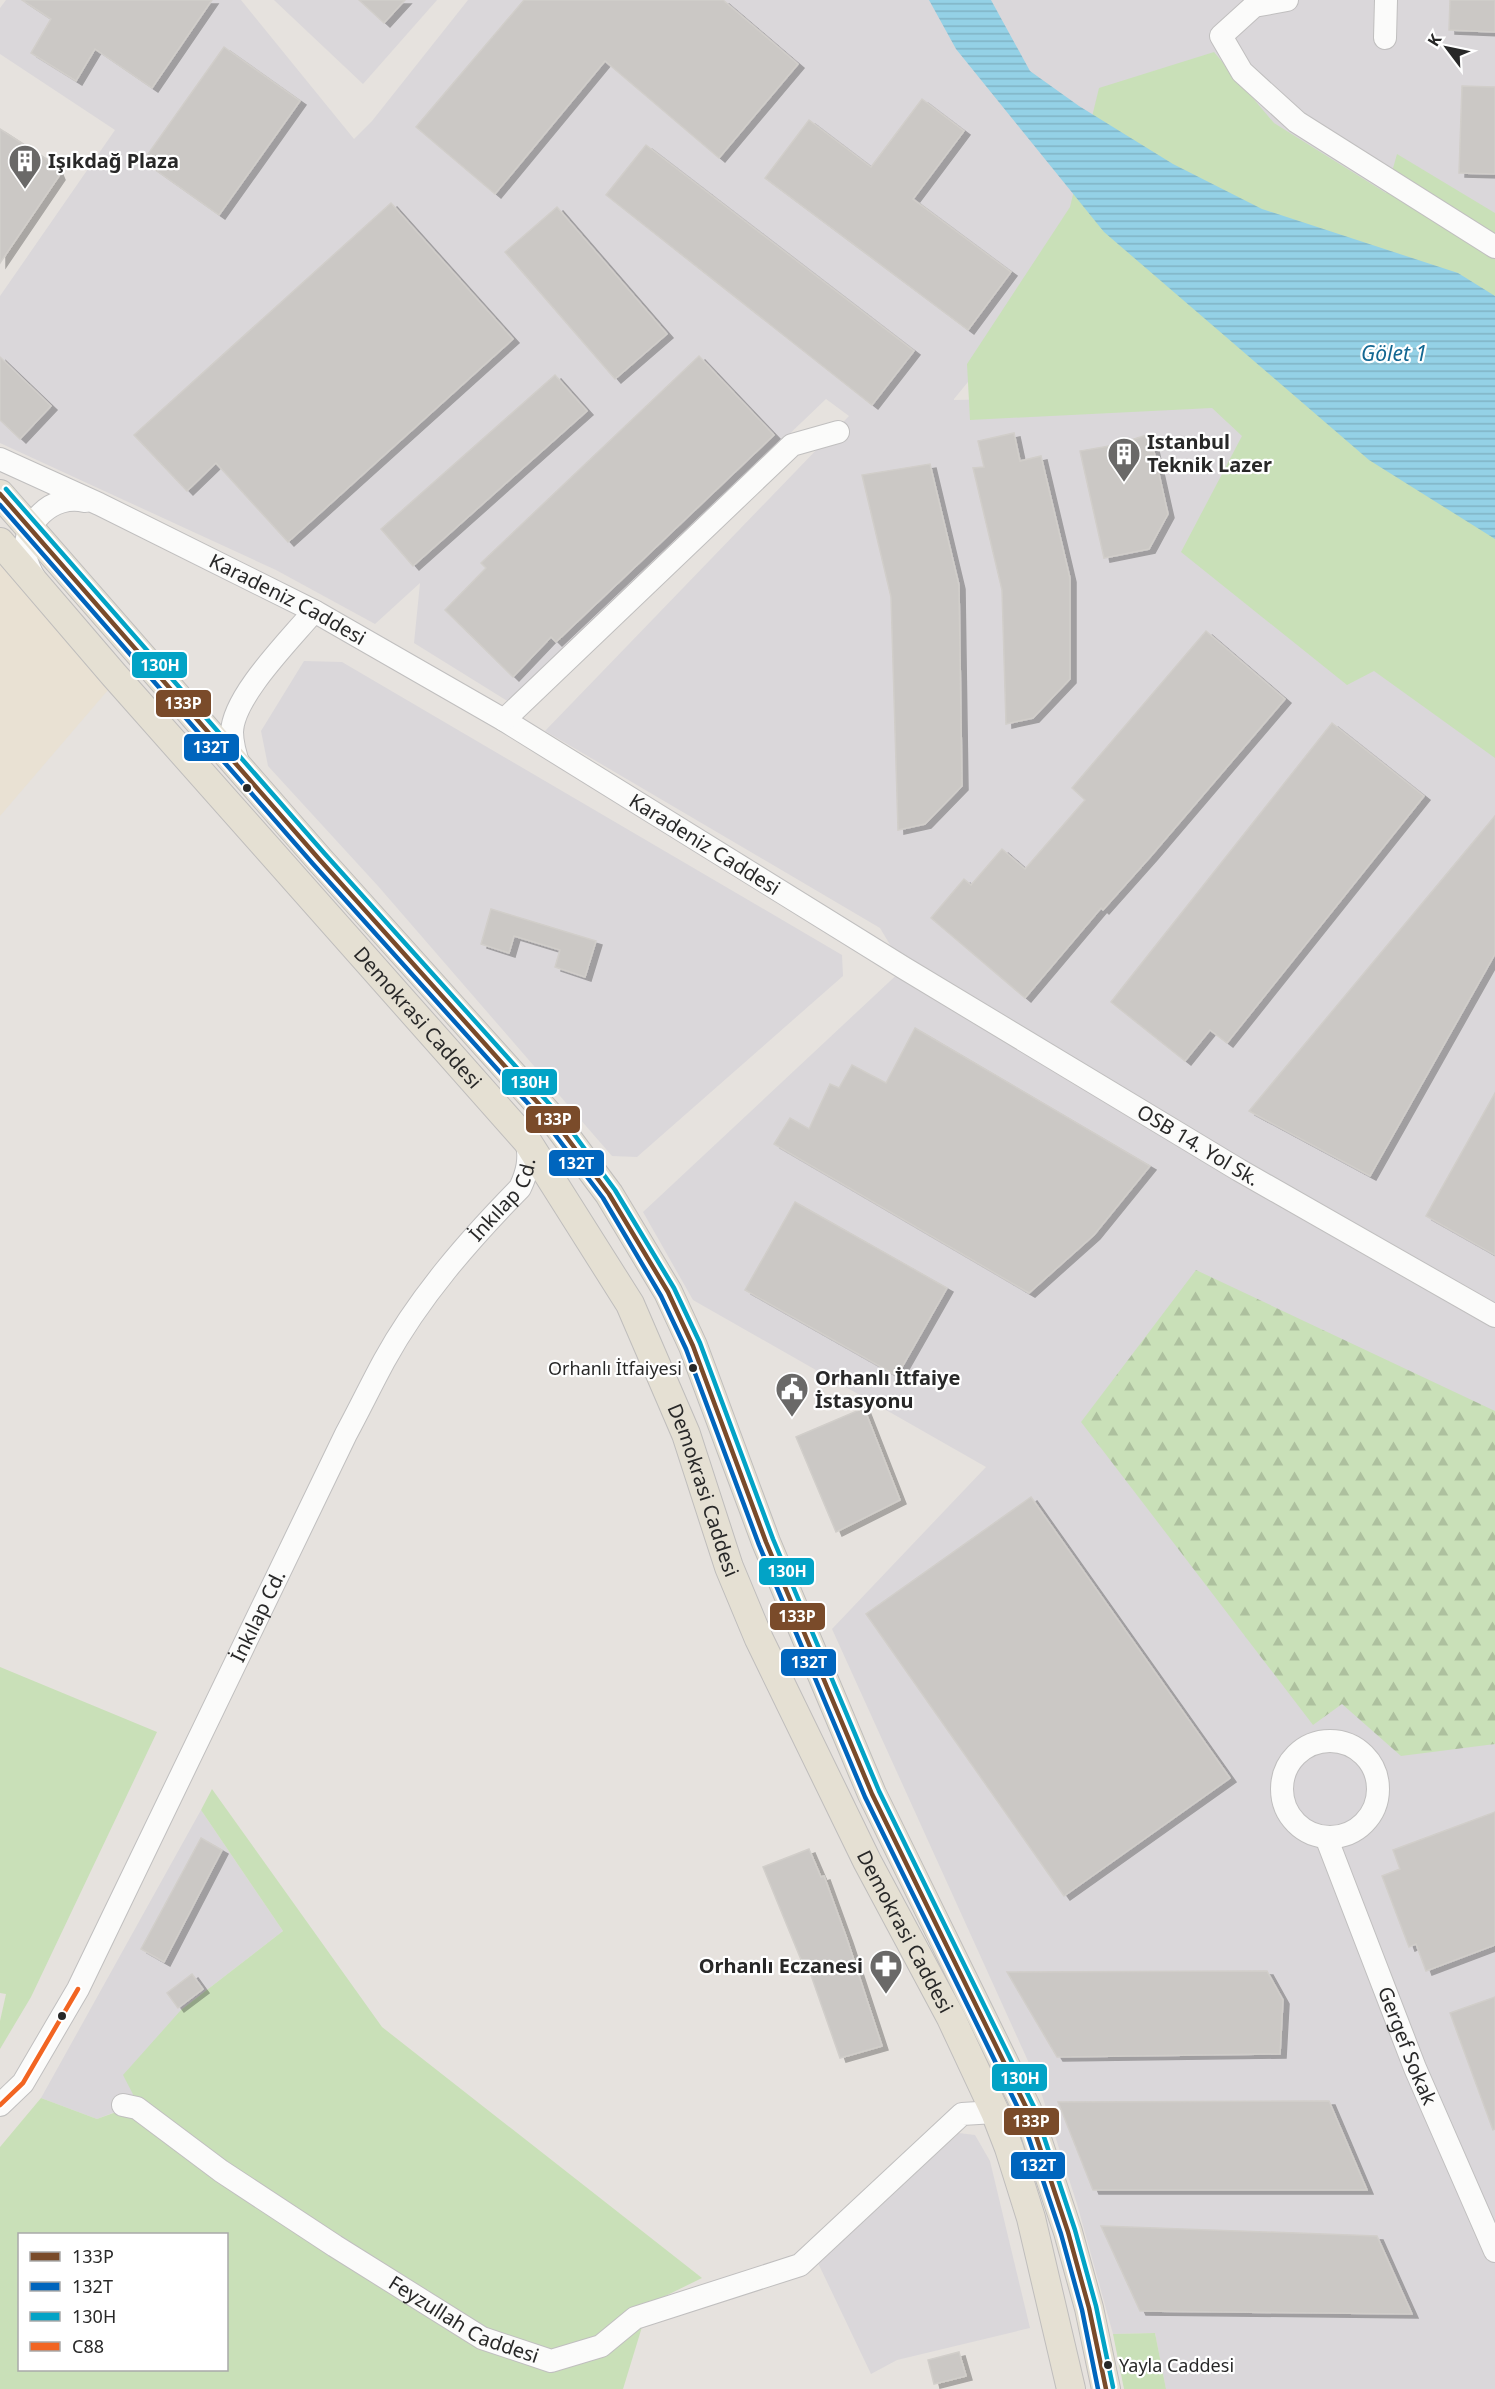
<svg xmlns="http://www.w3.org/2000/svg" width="1495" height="2389" font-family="'Noto Sans',sans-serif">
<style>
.industrial{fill:#dad7da;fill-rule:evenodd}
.education{fill:#e9e1d3}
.grass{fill:#c9e0b8;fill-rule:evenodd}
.forest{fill:url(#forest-firs)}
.water{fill:url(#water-rules)}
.building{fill:#cbc8c5;stroke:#d1ceca;stroke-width:1.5;filter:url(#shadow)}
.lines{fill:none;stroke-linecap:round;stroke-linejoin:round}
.minor-casing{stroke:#c0bfbf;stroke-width:24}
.major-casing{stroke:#bfbdbc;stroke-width:30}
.minor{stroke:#fbfbfa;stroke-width:22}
.major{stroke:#e5e0d3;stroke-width:28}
.bus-1-casing{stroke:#fff;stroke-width:9}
.bus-2-casing{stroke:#fff;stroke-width:9}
.bus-3-casing{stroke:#fff;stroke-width:9}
.bus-4-casing{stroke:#fff;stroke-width:9}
.bus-1{stroke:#7a4b2a;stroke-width:4.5}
.bus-2{stroke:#0065bd;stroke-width:4.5}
.bus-3{stroke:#02a3c6;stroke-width:4.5}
.bus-4{stroke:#f26522;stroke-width:4.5}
.bus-dot{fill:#282828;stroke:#fff;stroke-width:2}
.labels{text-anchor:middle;stroke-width:4.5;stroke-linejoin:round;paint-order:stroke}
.bus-label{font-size:18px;fill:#282828;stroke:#fff;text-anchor:end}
.poi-label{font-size:20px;font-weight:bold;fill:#282828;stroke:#fff;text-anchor:start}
.street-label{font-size:20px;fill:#282828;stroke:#fff}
.water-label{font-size:21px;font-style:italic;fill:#136792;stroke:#fff}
.line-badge{stroke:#fff;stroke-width:2}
.badge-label{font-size:16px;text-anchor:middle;font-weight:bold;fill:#fff}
</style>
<defs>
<pattern id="forest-firs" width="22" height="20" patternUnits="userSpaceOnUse" patternTransform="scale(1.5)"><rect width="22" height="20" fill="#c9e0b8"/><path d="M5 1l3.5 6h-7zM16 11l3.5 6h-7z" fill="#adc09e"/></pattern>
<pattern id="water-rules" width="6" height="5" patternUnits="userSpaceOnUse" patternTransform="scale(1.5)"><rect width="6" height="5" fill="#94d1e6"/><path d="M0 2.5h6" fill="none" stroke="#80b3c5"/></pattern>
<filter id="shadow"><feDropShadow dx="6" dy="4" stdDeviation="0" flood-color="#0004"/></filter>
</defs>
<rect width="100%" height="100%" fill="#e6e2de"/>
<g class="industrial">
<path d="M6 0H241L354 139 372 121 468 0H1495V2389H1166L1155 2333 1113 2334 1077 2204 1038 2083 832 1629 986 1467 693 1300 643 1212 904 968 880 928 545 731 849 416 826 399 509 702 414 643 420 583 375 624 276 570 0 443V296L115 130 0 54V8ZM1088 235 1217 395 954 400V399Z"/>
<path d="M274 0H437L363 84Z"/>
<path d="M304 661 342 662 842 955 843 976 637 1157 612 1156 378 886 268 766 261 731Z"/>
<path d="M201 1810 283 1931 181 2010 138 2103 97 2119 41 2098Z"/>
<path d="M959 2133 975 2135 990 2161 1030 2328 897 2360 871 2374 818 2263Z"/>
</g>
<path class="education" d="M0 559 108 690 0 816Z"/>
<g class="grass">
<path d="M1214 52 1274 123 1386 193 1397 154 1495 213V758L1374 671 1347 685 1181 552 1242 436 1212 408 970 420 967 364 1070 207 1099 88Z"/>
<path d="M0 1667 157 1732 31 1997 0 2049V2021L6 1994 0 1993Z"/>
<path d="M212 1789 382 2027 702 2278 649 2304 623 2389H0V2147L41 2098 97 2119 138 2104 123 2075 181 2010 283 1931 201 1810ZM20 2234H226V2370H20Z"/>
<path d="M1155 2333 1166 2389H1124L1113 2334Z"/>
</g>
<path class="forest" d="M1196 1270 1495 1411V1744L1401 1756 1342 1704 1313 1725 1081 1422Z"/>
<path class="water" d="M929 0H991L1030 71 1079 106 1173 164 1262 209 1458 273 1495 296V539L1369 460 1104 232 956 49Z"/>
<g class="building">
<path d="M22 0H212L152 88 95 49 76 81 31 53 51 19Z"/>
<path d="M359 0H405L384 23Z"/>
<path d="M524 0H723L798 64 719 158 605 61 495 194 416 127Z"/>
<path d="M1450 0H1495V32L1449 30Z"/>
<path d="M224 47 300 101 219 215 143 161Z"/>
<path d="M1462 86 1495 87V174L1459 173Z"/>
<path d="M922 99 964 131 913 199 1011 272 968 330 765 178 809 120 871 167Z"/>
<path d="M0 129 54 164 59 176 0 263Z"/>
<path d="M646 145 914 351 872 405 606 195Z"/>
<path d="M391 203 513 339 288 542 216 463 187 491 134 435Z"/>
<path d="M557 207 667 334 615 379 505 252Z"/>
<path d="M699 356 774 435 556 642 551 637 513 677 445 610 486 568 481 563Z"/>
<path d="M0 357 51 406 20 439 0 420Z"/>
<path d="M555 375 587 411 413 566 381 529Z"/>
<path d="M1014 433 1020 461 1041 456 1070 578V679L1033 718 1006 724 1002 590 973 468 984 467 978 441Z"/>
<path d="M1150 434 1168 514 1149 549 1104 558 1080 451 1115 445Z"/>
<path d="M930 464 959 585 962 786 925 824 898 830 891 597 862 475Z"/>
<path d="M1206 631 1285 699 1151 856 1103 910 1101 908 1025 998 931 918 964 879 971 885 1002 849 1025 869 1085 800 1072 788Z"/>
<path d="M1332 723 1424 796 1227 1043 1210 1030 1185 1061 1111 1002Z"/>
<path d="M1495 816V954L1370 1176 1249 1111Z"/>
<path d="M491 909 596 941 585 977 555 967 560 950 514 936 509 953 481 944Z"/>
<path d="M915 1028 1150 1166 1094 1235 1029 1293 774 1144 790 1118 809 1129 830 1084 839 1088 852 1065 886 1083Z"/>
<path d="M1495 1093V1255L1426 1216Z"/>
<path d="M795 1202 947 1288 897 1376 745 1290Z"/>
<path d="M864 1408 900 1500 836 1532 796 1437Z"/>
<path d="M1031 1497 1230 1778 1064 1896 866 1614Z"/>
<path d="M1495 1812V1945L1426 1971 1416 1944 1409 1947 1382 1876 1400 1869 1393 1850Z"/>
<path d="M201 1838 222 1850 164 1962 141 1949Z"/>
<path d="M809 1849 821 1877 824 1876 847 1939 882 2046 840 2058 806 1961 802 1962 763 1867Z"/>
<path d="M1267 1971 1283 2000 1280 2054 1057 2057 1007 1972Z"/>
<path d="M192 1974 203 1989 178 2008 167 1993Z"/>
<path d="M1495 1997V2129L1493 2130 1450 2013Z"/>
<path d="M1329 2101 1367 2190H1093L1058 2102Z"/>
<path d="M1101 2226 1377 2236 1412 2314 1140 2311Z"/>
<path d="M959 2352 966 2376 934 2384 928 2360Z"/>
</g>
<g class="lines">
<g class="minor-casing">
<g id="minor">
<path d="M1287 0 1254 6 1221 36 1242 72 1297 122 1495 247"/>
<path d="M1385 38 1386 0"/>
<path id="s1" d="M0 459 99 504 314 611 504 720 904 968 1239 1170 1495 1316"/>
<path d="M35 579C31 572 27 565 26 557 21 523 53 493 85 501"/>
<path d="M504 720 792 445 838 432"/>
<path d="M240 768C236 757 232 745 232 732 233 696 291 639 314 611"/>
<circle cx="1330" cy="1789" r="48"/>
<path id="s2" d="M1326 1837 1415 2068 1495 2251"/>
<path id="s3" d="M0 2105 23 2083 78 1989 346 1434C359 1410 371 1385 384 1361 419 1297 469 1240 520 1188 528 1171 530 1159 527 1141"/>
<path id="s4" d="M123 2105 137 2108 221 2171 335 2246 482 2338 551 2361 601 2346 635 2318 800 2265 962 2114 995 2112"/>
</g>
</g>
<g class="major-casing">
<g id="major">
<path d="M0 494 319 859 556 1123 609 1194 668 1292 693 1346 766 1542 872 1794 1027 2109 1068 2232 1089 2308 1106 2389"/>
<path id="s5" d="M0 542 114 675 527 1141 630 1304 686 1434 729 1567 759 1639 867 1861 951 2018 995 2112 1009 2148 1031 2218 1071 2389"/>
</g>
</g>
<use href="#minor" class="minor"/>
<use href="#major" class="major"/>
<g class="bus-1-casing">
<path id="bus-1" d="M0 494 319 859 556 1123 609 1194 668 1292 693 1346 766 1542 872 1794 1027 2109 1068 2232 1089 2308 1106 2389"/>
</g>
<g class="bus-2-casing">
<path id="bus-2" d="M0 505 313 864 550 1128 603 1198 661 1296 686 1349 759 1545 865 1797 1020 2112 1061 2234 1082 2310 1098 2389"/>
</g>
<g class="bus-3-casing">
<path id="bus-3" d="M6 489 325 854 562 1118 615 1190 674 1288 700 1343 773 1539 879 1791 1034 2107 1075 2230 1096 2306 1113 2387"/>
</g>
<g class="bus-4-casing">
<path id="bus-4" d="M0 2105 23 2083 78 1989"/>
</g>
<use href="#bus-1" class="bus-1"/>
<use href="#bus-2" class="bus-2"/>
<use href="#bus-3" class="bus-3"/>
<use href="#bus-4" class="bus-4"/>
</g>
<defs>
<g id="building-pin" transform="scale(1.725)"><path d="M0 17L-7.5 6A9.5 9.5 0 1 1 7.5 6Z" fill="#6a6968" stroke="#fff"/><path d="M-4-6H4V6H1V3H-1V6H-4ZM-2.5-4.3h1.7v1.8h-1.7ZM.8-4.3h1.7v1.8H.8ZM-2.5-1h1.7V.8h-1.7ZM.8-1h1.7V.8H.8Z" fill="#fff"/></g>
<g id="civic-pin" transform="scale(1.725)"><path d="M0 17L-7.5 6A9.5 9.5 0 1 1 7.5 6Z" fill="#6a6968" stroke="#fff"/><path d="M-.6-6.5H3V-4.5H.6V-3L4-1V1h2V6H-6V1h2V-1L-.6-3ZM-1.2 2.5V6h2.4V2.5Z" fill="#fff"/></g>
<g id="pharmacy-pin" transform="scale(1.725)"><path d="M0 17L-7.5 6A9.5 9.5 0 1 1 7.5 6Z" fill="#6a6968" stroke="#fff"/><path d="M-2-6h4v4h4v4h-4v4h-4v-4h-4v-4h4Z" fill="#fff"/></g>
</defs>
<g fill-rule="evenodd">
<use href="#building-pin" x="25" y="161"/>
<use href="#building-pin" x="1124" y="454"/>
<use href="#civic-pin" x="792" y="1389"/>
<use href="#pharmacy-pin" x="886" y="1966"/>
</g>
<g class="bus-dot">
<circle cx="247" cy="788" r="5"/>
<circle cx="693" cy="1368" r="5"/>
<circle cx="62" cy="2016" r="5"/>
<circle cx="1108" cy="2365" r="5"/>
</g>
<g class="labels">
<g class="bus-label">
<text x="682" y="1375">Orhanlı İtfaiyesi</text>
<text x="1119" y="2372" text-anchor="start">Yayla Caddesi</text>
</g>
<g class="poi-label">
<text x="48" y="168">Işıkdağ Plaza</text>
<text x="1147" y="449">Istanbul<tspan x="1147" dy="23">Teknik Lazer</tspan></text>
<text x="815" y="1385">Orhanlı İtfaiye<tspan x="815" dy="23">İstasyonu</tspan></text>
<text x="863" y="1973" text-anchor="end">Orhanlı Eczanesi</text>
</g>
<g class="street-label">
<text dy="7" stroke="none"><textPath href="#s1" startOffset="320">Karadeniz Caddesi</textPath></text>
<text dy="7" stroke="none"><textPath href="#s1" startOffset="804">Karadeniz Caddesi</textPath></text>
<text dy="7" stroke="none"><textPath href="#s5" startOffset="633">Demokrasi Caddesi</textPath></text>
<text dy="7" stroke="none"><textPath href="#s1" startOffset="1382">OSB 14. Yol Sk.</textPath></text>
<text dy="7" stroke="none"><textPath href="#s3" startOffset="1041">İnkılap Cd.</textPath></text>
<text dy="7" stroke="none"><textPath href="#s5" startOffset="1191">Demokrasi Caddesi</textPath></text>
<text dy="7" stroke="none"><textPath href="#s3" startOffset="555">İnkılap Cd.</textPath></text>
<text dy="7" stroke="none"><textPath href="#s5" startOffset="1677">Demokrasi Caddesi</textPath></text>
<text dy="7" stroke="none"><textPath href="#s2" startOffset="224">Gergef Sokak</textPath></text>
<text dy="7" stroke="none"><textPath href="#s4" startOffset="405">Feyzullah Caddesi</textPath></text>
</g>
<g class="water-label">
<text x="1394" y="361">Gölet 1</text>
</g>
</g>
<g class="line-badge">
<rect x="131" y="651" width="57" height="28" rx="6" fill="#02a3c6"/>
<rect x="155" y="689" width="57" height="29" rx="6" fill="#7a4b2a"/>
<rect x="183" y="733" width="57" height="29" rx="6" fill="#0065bd"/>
<rect x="501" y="1068" width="57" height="28" rx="6" fill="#02a3c6"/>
<rect x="525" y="1105" width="56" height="29" rx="6" fill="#7a4b2a"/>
<rect x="548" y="1149" width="57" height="28" rx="6" fill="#0065bd"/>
<rect x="758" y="1557" width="57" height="29" rx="6" fill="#02a3c6"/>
<rect x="769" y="1602" width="57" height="29" rx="6" fill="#7a4b2a"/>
<rect x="780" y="1648" width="57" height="29" rx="6" fill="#0065bd"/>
<rect x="991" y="2063" width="57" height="29" rx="6" fill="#02a3c6"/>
<rect x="1003" y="2107" width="57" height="29" rx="6" fill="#7a4b2a"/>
<rect x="1010" y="2151" width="56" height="29" rx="6" fill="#0065bd"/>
</g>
<g class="badge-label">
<text x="160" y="671">130H</text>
<text x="183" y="709">133P</text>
<text x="211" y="753">132T</text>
<text x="530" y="1088">130H</text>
<text x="553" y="1125">133P</text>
<text x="576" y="1169">132T</text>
<text x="787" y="1577">130H</text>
<text x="797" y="1622">133P</text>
<text x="809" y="1668">132T</text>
<text x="1020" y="2084">130H</text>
<text x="1031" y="2127">133P</text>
<text x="1038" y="2171">132T</text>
</g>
<rect x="18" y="2233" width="210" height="138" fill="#ffffff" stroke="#a9a9a9" stroke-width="1.5"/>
<rect x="30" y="2252" width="30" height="9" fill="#7a4b2a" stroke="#a9a9a9" stroke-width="1.5"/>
<text x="72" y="2263" font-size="18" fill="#282828">133P</text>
<rect x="30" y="2282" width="30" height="9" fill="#0065bd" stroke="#a9a9a9" stroke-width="1.5"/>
<text x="72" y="2293" font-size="18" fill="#282828">132T</text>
<rect x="30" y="2312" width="30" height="9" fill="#02a3c6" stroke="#a9a9a9" stroke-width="1.5"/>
<text x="72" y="2323" font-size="18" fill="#282828">130H</text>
<rect x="30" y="2342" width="30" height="9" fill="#f26522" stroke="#a9a9a9" stroke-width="1.5"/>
<text x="72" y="2353" font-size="18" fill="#282828">C88</text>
<g transform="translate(1447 48) rotate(302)" stroke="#ffffff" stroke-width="4.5" paint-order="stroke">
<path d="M0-4.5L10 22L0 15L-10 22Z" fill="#282828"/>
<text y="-9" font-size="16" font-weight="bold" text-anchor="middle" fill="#282828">K</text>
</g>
</svg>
